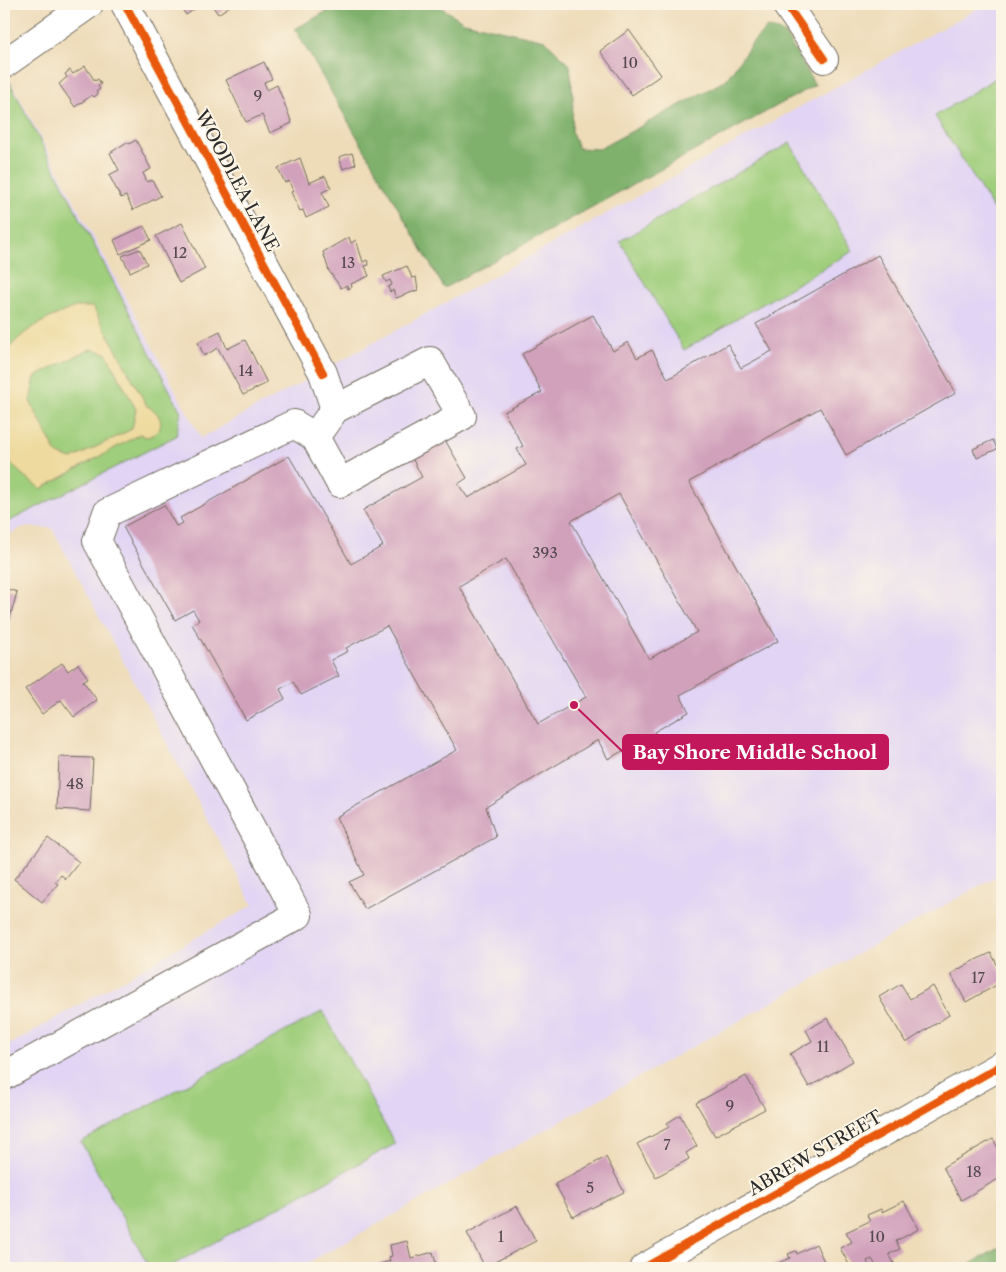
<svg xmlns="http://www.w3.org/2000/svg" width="1006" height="1272" font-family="'Libre Caslon Text',serif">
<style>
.built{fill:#e1d4f4}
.green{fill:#9fce7c;stroke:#657c54}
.forest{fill:#7fb16c;stroke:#556e4c}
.sand{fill:#eeda9e;stroke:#8c8264;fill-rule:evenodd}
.building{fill:#d1a1bc;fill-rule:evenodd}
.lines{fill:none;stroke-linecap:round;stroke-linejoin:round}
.minor-casing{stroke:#6f695d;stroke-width:30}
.minor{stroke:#fff;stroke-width:28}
.cycleway-casing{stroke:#fcf5e5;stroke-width:11}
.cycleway{stroke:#e8590c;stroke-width:8}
.labels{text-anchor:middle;stroke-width:4;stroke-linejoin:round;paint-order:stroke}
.number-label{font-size:15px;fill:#54484f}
.street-label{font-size:18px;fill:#2b2b2b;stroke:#fcf5e5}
.leader{fill:none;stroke:#c2185b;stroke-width:2}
.callout-dot{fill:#c2185b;stroke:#fcf5e5;stroke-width:2}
.callout{fill:#c2185b;stroke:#c2185b;stroke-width:2}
.callout-label{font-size:19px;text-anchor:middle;font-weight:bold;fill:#fff}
</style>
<rect width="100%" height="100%" fill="#fcf5e5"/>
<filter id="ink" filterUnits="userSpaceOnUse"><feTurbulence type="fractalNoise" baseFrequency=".02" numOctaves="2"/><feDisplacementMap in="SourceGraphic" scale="10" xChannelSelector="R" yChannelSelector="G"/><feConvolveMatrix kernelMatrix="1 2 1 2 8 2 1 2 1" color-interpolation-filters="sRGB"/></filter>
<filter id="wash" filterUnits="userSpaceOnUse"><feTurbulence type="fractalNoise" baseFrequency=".0096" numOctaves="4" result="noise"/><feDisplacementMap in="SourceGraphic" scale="20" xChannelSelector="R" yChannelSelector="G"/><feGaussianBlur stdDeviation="1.12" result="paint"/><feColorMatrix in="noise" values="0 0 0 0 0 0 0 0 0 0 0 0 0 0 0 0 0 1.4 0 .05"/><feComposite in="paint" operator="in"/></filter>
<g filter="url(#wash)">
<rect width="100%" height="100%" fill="#eedcb9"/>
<path class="built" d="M986 4H1002V873L299 1268H4V1048L253 905 52 528 23 527 4 537V69L201 438Z"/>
<g class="green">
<path d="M1002 74V223L935 116Z"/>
<path d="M9 81 181 412 176 436 4 524V85Z"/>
<path d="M790 143 853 251 684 350 620 241Z"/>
<path d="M323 1011 395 1144 167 1268H150L81 1142Z"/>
</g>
<g class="forest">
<path d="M436 4 464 22 545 40 570 65 573 98 572 132 578 148 599 149 726 80 753 42 767 28 784 33 815 85 444 288 295 29 338 5Z"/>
<path d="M1002 1246V1268H963Z"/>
</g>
<path class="sand" d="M75 307H93L147 406C164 414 167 433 146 437L140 434 41 489C28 479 11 468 4 452V356C20 330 48 318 75 307ZM90 349 106 353 136 409 132 429 72 459 57 454 30 401 35 377Z"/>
<g id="blocks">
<g class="building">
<path d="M179 4H202L186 15Z"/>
<path d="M211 4H233L218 14Z"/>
<path d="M629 30 661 75 632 95 600 51Z"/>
<path d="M264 62 272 79 264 82 267 90 277 85 292 123 270 133 262 115 246 122 226 80Z"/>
<path d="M85 66 95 81 98 79 101 84 98 86 100 89 96 92 98 94 94 97 92 95 75 107 59 84 67 77 65 74 70 70 73 74Z"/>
<path d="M136 140 151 169 143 173 147 182 152 180 161 196 133 210 126 196 121 198 109 175 119 170 110 153 127 142 129 144Z"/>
<path d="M352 153 356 164 343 169 339 157Z"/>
<path d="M300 158 309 183 325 176 331 188 322 192 329 207 306 218 303 210 300 211 291 192 293 191 289 181 285 183 278 168Z"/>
<path d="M182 223 205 269 179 283 156 236Z"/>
<path d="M144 226 151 240 120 254 114 240Z"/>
<path d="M349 237 351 243 356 240 363 262 367 260 369 265 365 266 369 276 351 284 352 287 348 289 347 285 341 288 329 271 323 252Z"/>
<path d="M140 249 147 264 130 272 122 256Z"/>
<path d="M878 255 956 393 846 455 820 408 689 482 778 641 680 695 689 712 654 732 659 741 641 751 637 743 608 759 598 740 486 807 496 837 365 909 349 882 364 875 336 817 457 750 387 626 346 648 348 651 331 660 339 676 301 695 293 682 280 689 285 699 246 720 192 624 199 620 193 610 175 620 123 527 164 505 176 526 183 523 180 518 289 456 351 564 383 546 363 510 422 477 412 458 445 440 467 478 458 484 468 498 526 465 517 449 523 446 504 412 542 392 522 354 593 315 613 351 628 342 637 358 652 350 668 379 728 344 741 368 772 351 756 324ZM619 494 697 632 649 659 571 521ZM506 559 586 697 538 724 459 586Z"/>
<path d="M407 266 412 278 416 277 418 290 396 298 393 290 390 292 388 287 392 285 390 280 386 282 383 276Z"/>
<path d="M220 331 227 349 245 340 267 383 243 395 218 348 204 356 198 342Z"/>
<path d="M993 440 997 449 977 458 973 449Z"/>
<path d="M4 588 17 592 4 640Z"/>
<path d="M62 663 68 671 78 664 88 678 83 681 97 700 74 717 61 700 42 714 25 689Z"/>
<path d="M59 757 93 758 90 811 57 809Z"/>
<path d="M48 838 79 862 66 879 61 875 55 882 58 884 42 902 14 879Z"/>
<path d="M991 953 1002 974V982L966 1002 951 974 971 962Z"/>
<path d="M901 984 910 999 933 986 949 1015 906 1043 879 997Z"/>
<path d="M828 1018 853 1061 809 1087 790 1054 812 1041 806 1030Z"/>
<path d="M746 1076 765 1109 715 1136 696 1103Z"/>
<path d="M680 1115 697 1146 686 1153 689 1159 656 1177 637 1144 669 1127 667 1123Z"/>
<path d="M993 1139 1002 1156V1177L961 1200 943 1167Z"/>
<path d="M606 1157 624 1192 573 1217 555 1184Z"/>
<path d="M904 1201 919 1229 896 1241 900 1249 889 1254 896 1267 877 1268 872 1259 867 1261 870 1268H851L840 1248 852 1242 846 1232 870 1221 867 1215 881 1209 882 1212Z"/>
<path d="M517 1206 536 1241 485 1267 467 1233Z"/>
<path d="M407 1241 411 1258 433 1252 437 1268H365L390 1261 389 1257 392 1256 390 1245Z"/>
<path d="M816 1244 827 1268H766L790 1258 788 1254 796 1251 797 1254Z"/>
</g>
</g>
</g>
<g filter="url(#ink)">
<use href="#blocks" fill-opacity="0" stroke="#6f695d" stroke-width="1"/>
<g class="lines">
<g class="minor-casing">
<g id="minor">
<path d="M125 4 323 373 335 409"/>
<path d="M786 4 824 59"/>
<path d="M4 64 89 4"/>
<path d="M4 1076 298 915 97 541 107 513 294 424 315 437 340 483 462 416 430 361 335 409 315 437"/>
<path d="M644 1268 1002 1065"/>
</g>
</g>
<use href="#minor" class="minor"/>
<g class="cycleway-casing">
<g id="cycleway">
<path d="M125 4 323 373"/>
<path d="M786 4 824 59"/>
<path d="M644 1268 1002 1065"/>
</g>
</g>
<use href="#cycleway" class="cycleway"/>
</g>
</g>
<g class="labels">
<g class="number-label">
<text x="630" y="68">10</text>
<text x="258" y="101">9</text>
<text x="180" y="258">12</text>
<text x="348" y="268">13</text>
<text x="246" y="376">14</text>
<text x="545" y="558">393</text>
<text x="75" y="789">48</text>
<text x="978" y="983">17</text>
<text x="823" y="1052">11</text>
<text x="730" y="1111">9</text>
<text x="667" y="1150">7</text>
<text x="974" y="1177">18</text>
<text x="590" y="1193">5</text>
<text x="501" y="1242">1</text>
<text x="877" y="1242">10</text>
</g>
<g class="street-label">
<text transform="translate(237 181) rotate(62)" y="6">WOODLEA LANE</text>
<text transform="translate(815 1153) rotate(-30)" y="6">ABREW STREET</text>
</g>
</g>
<path class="leader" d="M574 705L623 752"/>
<circle class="callout-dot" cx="574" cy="705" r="5"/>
<rect class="callout" x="623" y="735" width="265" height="34" rx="5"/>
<g class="callout-label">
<text x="755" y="759">Bay Shore Middle School</text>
</g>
<rect width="1006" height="1272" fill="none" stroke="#fcf5e5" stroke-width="20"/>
</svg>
